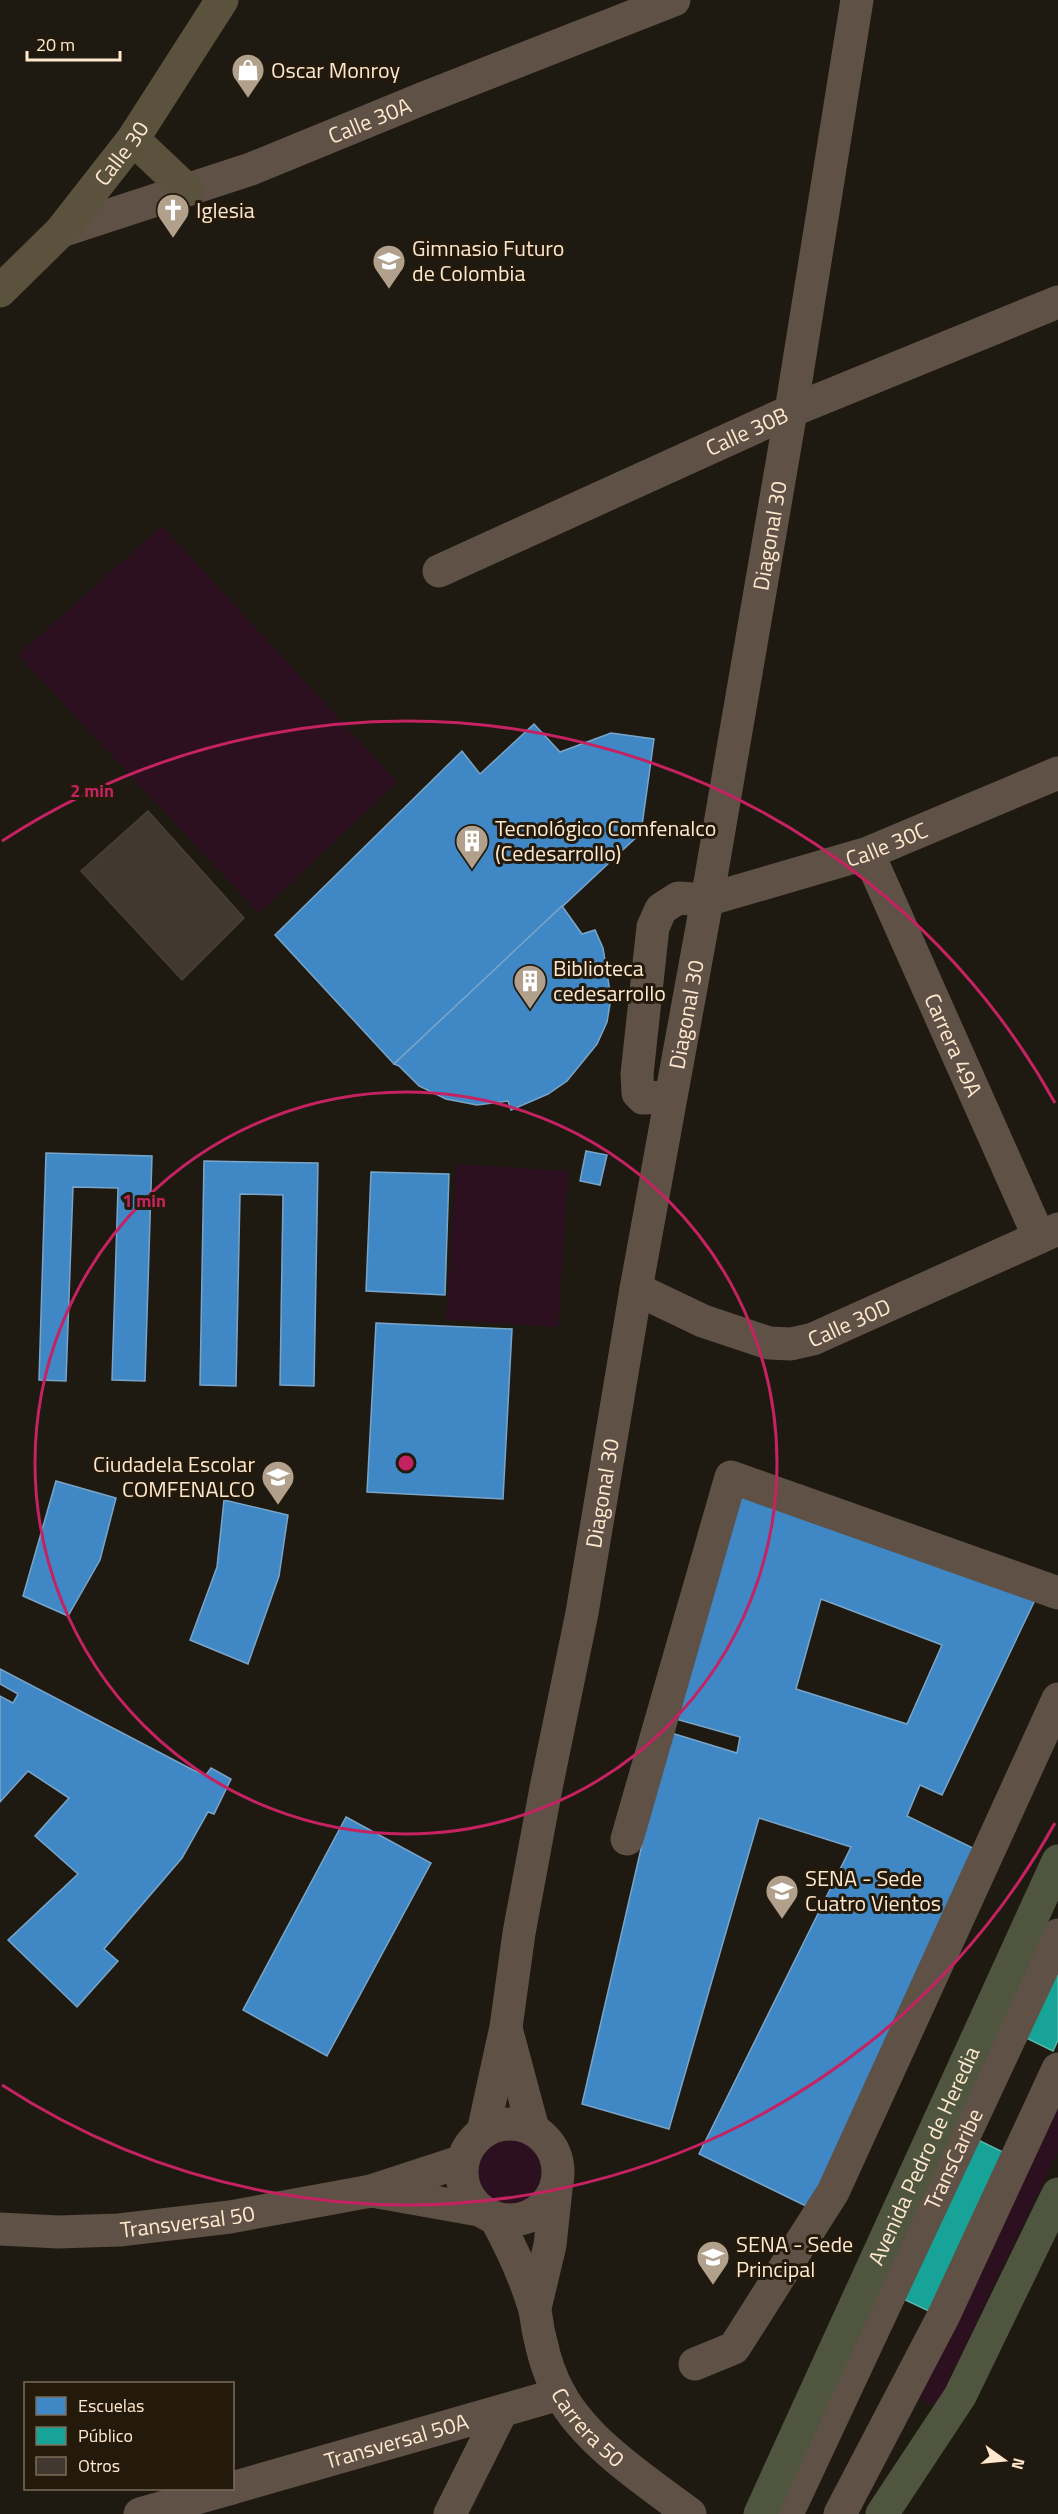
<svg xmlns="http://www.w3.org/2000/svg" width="1058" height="2514" font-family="'Titillium Web',sans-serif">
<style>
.green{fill:#2c1020}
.schools{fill:#3f88c5;stroke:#79a5c8;stroke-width:1.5;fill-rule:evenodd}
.public{fill:#17a398;stroke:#5db8a8;stroke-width:1.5}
.building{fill:#41392f;stroke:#494033;stroke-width:1.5}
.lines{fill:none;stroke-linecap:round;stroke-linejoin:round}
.minor{stroke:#5f5145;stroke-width:33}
.major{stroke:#5a523d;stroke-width:33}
.highway{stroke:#4f553f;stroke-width:33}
.ring{fill:none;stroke:#c52261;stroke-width:3}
.labels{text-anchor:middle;stroke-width:6;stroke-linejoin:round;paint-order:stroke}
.poi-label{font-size:22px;fill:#ffe8ce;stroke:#231a0c;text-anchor:start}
.street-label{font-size:22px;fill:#ffe8ce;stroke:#231a0c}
.centre{fill:#c52261;stroke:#231a0c;stroke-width:3}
.ring-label{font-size:18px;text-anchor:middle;font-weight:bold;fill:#c52261;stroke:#231a0c;stroke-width:6;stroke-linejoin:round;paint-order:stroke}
</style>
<rect width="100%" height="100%" fill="#1e1911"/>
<g class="green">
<path d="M162 526 397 782 259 913 18 655Z"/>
<path d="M456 1164 568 1171 558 1327 446 1320Z"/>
<path d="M1058 2109V2151L936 2407 920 2399Z"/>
<circle cx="512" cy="2171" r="35"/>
</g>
<g class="schools">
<path d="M534 724 560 752 611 733 654 739 641 833 394 1064 275 935 462 751 480 774Z"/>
<path d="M562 906 582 934 595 930 603 948 611 998 607 1022 597 1044 567 1081 548 1094 511 1110 508 1101 477 1105 446 1099 419 1086 399 1066 394 1064Z"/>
<path d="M586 1151 607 1155 600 1185 580 1181Z"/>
<path d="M46 1153 152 1156 145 1381 112 1380 118 1188 73 1187 66 1381 39 1380Z"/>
<path d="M204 1161 318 1163 314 1386 280 1385 283 1195 240 1194 236 1386 200 1385Z"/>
<path d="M371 1172 449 1174 445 1295 366 1291Z"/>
<path d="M376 1323 512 1329 503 1499 367 1492Z"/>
<path d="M56 1481 116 1498 100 1560 68 1616 23 1596Z"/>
<path d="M733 1494 1035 1600 942 1795 920 1785 907 1816 975 1849 810 2208 699 2154 851 1847 759 1818 669 2129 582 2104 668 1732 737 1753 740 1737 672 1718ZM821 1599 942 1645 907 1724 796 1689Z"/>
<path d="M224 1500 288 1515 279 1576 248 1664 190 1640 217 1567Z"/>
<path d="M0 1669 193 1770 206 1775 211 1768 231 1779 214 1814 208 1812 182 1858 104 1949 118 1961 77 2007 8 1940 78 1874 35 1836 69 1798 28 1771 0 1802V1696L13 1703 18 1694 0 1684Z"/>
<path d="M346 1817 431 1863 327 2056 243 2010Z"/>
</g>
<g class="public">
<path d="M1058 1959V2040L1053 2051 1022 2036Z"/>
<path d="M974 2138 1005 2153 931 2312 899 2297Z"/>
</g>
<path class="building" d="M148 811 244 918 182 980 81 871Z"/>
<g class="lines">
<g class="minor">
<path id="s1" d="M61 231 251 169 424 98 674 0"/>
<path id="s2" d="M439 571 791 411 1058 302"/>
<path id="s3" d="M868 853 1039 1237"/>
<path id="s4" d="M670 1097 643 1098 638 1093 637 1074 653 927 661 909 678 898 707 900 868 853 1058 773"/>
<path id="s5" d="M636 1289 703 1321 769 1343 791 1344 813 1339 1058 1229"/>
<path d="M627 1839 731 1477 1058 1593"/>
<path d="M507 2032 533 2129"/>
<circle cx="510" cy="2172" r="48"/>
<path id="s6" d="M483 2132 506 2027 519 1933 546 1788 582 1613 636 1289 707 900 791 411 857 0"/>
<path d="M372 2191 479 2210"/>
<path id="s7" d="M496 2219C511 2247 525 2276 534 2307 537 2317 537 2328 540 2338 544 2357 550 2377 560 2394 586 2442 647 2482 690 2514"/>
<path id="s8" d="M0 2229 58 2232 119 2230 230 2217 371 2191 463 2161"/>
<path d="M535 2308 550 2245 556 2189"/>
<path d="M695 2364 734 2348 833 2192 1058 1699"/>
<path id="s9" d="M232 2488 560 2394"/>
<path d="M140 2514 232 2488"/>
<path d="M450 2514 501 2412"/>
<path id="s10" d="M787 2514 1058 1935"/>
<path d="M840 2514 944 2315 1058 2069"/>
</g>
<g class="major">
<path d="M133 139 187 190"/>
<path id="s11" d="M0 291 61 231 133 139 222 0"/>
</g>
<g class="highway">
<path id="s12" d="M760 2514 1058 1861"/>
<path d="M882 2514 960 2396 1058 2194"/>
</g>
</g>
<g class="ring">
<circle cx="406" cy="1463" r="371"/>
<path d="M1055 1823A742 742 0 0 1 2 2085M2 841A742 742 0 0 1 1055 1103"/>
</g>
<defs>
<g id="shop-pin" transform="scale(1.725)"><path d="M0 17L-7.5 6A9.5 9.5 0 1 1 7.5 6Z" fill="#b0a08c" stroke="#231a0c"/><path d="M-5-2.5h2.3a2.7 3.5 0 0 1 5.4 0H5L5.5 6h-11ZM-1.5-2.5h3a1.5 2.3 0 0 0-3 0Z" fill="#fff"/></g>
<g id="church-pin" transform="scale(1.725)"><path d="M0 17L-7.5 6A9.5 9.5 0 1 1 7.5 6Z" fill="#b0a08c" stroke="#231a0c"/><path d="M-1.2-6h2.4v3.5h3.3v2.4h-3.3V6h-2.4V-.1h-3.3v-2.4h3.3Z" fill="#fff"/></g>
<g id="school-pin" transform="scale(1.725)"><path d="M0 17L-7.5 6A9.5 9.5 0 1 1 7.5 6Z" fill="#b0a08c" stroke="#231a0c"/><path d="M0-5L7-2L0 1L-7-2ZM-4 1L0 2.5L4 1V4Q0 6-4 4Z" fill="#fff"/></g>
<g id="building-pin" transform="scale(1.725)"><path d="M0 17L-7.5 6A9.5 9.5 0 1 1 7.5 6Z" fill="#b0a08c" stroke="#231a0c"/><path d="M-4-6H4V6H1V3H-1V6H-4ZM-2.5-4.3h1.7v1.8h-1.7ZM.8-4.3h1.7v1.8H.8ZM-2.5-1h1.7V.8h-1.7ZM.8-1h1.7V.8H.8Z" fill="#fff"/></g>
<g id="university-pin" transform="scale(1.725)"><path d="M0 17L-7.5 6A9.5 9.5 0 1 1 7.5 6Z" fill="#b0a08c" stroke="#231a0c"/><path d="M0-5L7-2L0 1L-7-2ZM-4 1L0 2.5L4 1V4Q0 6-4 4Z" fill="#fff"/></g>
</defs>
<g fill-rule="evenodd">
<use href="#shop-pin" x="248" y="70"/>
<use href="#church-pin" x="173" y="210"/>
<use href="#school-pin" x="389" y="261"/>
<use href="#building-pin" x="472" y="841"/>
<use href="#building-pin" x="530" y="981"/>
<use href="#school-pin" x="278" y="1477"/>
<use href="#university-pin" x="782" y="1891"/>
<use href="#university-pin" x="713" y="2257"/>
</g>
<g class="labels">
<g class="poi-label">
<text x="271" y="78">Oscar Monroy</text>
<text x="196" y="218">Iglesia</text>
<text x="412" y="256">Gimnasio Futuro<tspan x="412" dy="25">de Colombia</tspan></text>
<text x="495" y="836">Tecnológico Comfenalco<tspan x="495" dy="25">(Cedesarrollo)</tspan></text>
<text x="553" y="976">Biblioteca<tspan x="553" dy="25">cedesarrollo</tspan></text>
<text x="255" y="1472" text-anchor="end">Ciudadela Escolar<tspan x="255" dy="25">COMFENALCO</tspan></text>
<text x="805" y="1886">SENA - Sede<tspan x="805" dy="25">Cuatro Vientos</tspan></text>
<text x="736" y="2252">SENA - Sede<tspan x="736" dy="25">Principal</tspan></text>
</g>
<g class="street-label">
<text dy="8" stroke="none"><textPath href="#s1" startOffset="328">Calle 30A</textPath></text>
<text dy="8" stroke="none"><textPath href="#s11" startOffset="184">Calle 30</textPath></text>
<text dy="8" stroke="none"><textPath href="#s2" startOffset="338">Calle 30B</textPath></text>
<text dy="8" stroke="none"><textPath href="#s6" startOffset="1622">Diagonal 30</textPath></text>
<text dy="8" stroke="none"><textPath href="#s4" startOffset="458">Calle 30C</textPath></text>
<text dy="8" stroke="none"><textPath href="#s6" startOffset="1136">Diagonal 30</textPath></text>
<text dy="8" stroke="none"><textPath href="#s3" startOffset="210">Carrera 49A</textPath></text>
<text dy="8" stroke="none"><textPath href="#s5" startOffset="228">Calle 30D</textPath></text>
<text dy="8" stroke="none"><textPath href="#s6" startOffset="650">Diagonal 30</textPath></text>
<text dy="8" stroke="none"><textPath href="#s12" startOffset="394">Avenida Pedro de Heredia</textPath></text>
<text dy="8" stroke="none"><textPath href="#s10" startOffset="392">TransCaribe</textPath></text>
<text dy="8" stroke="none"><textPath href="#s8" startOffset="188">Transversal 50</textPath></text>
<text dy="8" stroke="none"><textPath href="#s7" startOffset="231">Carrera 50</textPath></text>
<text dy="8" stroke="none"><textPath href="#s9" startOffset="171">Transversal 50A</textPath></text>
</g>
</g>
<circle cx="406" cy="1463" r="9" class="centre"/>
<g class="ring-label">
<text x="92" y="797">2 min</text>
<text x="144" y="1207">1 min</text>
</g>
<rect x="24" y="2382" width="210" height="108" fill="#231a0c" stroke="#7b6c5a" stroke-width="1.5"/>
<rect x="36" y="2397" width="30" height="18" fill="#3f88c5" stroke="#7b6c5a" stroke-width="1.5"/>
<text x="78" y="2412" font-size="18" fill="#ffe8ce">Escuelas</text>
<rect x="36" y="2427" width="30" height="18" fill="#17a398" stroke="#7b6c5a" stroke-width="1.5"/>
<text x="78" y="2442" font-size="18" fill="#ffe8ce">Público</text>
<rect x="36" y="2457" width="30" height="18" fill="#41392f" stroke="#7b6c5a" stroke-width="1.5"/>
<text x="78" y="2472" font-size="18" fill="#ffe8ce">Otros</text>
<g transform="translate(1004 2460) rotate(105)" stroke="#231a0c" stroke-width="4.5" paint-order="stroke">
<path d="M0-4.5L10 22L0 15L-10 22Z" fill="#ffe8ce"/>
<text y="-9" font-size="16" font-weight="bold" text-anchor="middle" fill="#ffe8ce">N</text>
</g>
<path d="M27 51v9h93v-9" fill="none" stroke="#ffe8ce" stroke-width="3"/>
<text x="36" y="51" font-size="18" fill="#ffe8ce" stroke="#231a0c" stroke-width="4.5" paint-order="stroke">20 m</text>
</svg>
